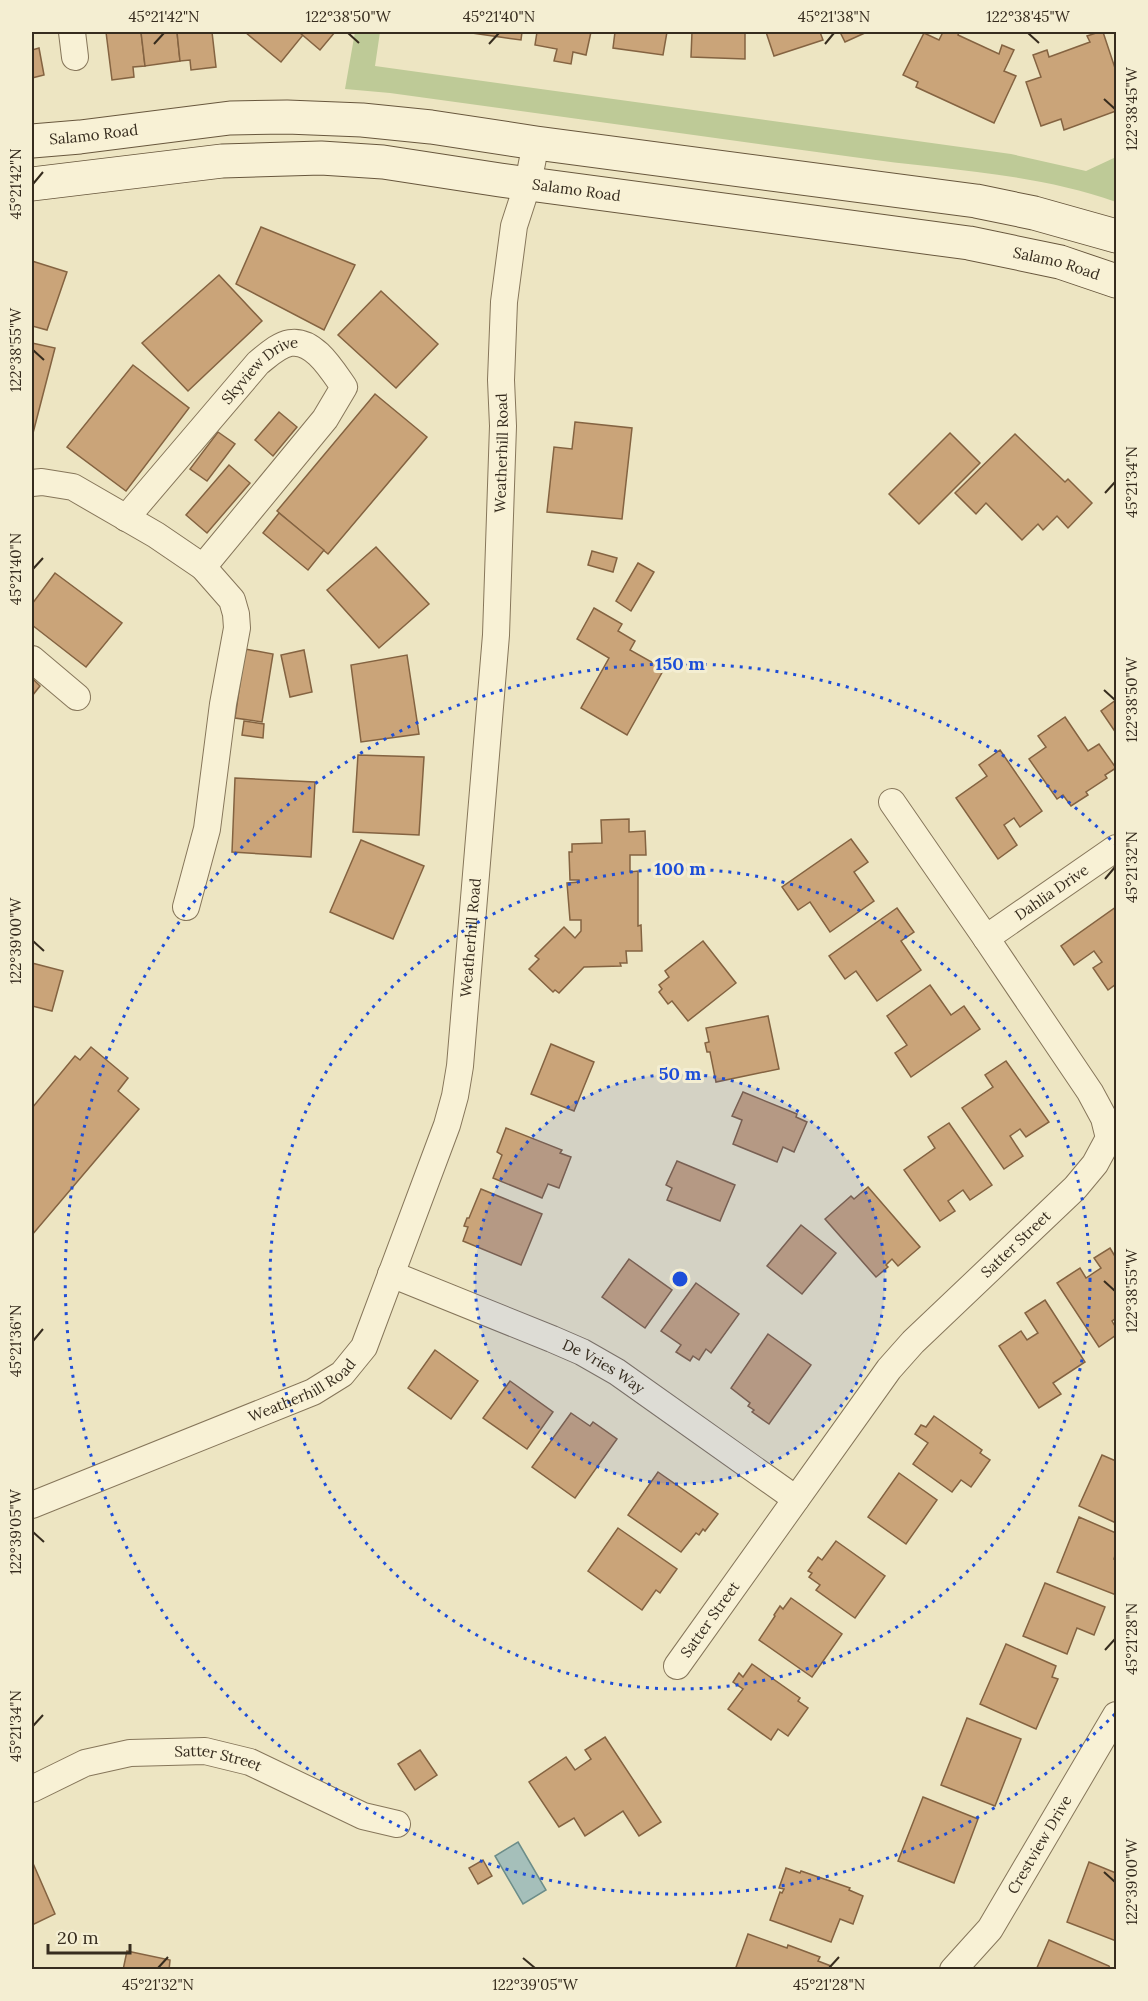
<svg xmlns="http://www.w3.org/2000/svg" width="1148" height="2001" font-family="Lora,serif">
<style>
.green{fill:#beca97}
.water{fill:#a5bfba;stroke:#6c8d89;stroke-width:1.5}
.building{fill:#caa479;stroke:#846341;stroke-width:1.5}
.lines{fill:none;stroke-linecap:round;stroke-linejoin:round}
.minor-casing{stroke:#86765a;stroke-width:28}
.secondary-casing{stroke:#68573d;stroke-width:35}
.minor{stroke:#f8f1d5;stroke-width:26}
.secondary{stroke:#f8f1d5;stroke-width:33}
.ticks{fill:none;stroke:#362c1e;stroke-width:2}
.ring{fill:none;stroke:#1d4ed8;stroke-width:3;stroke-dasharray:3 6}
.labels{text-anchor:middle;stroke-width:6;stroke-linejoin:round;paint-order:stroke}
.street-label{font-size:15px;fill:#362c1e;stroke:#f4eed2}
.centre{fill:#1d4ed8;stroke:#f4eed2;stroke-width:3}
.ring-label{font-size:18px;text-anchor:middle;font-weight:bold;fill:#1d4ed8;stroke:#f4eed2;stroke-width:6;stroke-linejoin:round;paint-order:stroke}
.neatline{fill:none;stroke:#362c1e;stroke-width:2}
.ticks-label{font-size:15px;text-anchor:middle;fill:#362c1e}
</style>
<rect width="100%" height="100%" fill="#ede5c2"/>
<path class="green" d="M355 32H380L375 66 1011 154 1086 171 1116 157V202C1031 172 942 170 853 157 699 136 544 114 390 93L345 89Z"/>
<path class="water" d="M518 1842 546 1890 523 1904 495 1856Z"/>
<g class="building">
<path d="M106 32H141L145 66 133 67 134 77 112 80Z"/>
<path d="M141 32H177L180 61 145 66Z"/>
<path d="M177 32H212L216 67 191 70 190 60 180 61Z"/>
<path d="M245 32H299L303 35 281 62Z"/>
<path d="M299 32H335L320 50Z"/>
<path d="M465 32H522L521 40Z"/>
<path d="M537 32H591L586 55 573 52 571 64 554 61 557 49 535 45Z"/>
<path d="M615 32H667L663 55 613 48Z"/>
<path d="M692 32H745V59L691 57Z"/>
<path d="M766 32H820L823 40 774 56Z"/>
<path d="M840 32H867L845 42Z"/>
<path d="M943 32H959L958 35 999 54 1002 45 1014 50 1004 71 1016 76 994 123 916 87 918 82 903 75 924 33 939 40Z"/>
<path d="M1099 32H1103L1116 71V111L1064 130 1061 119 1041 126 1026 82 1041 77 1033 55 1047 50 1049 57 1090 42 1087 36Z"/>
<path d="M39 48 44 75 32 78V50Z"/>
<path d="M261 227 355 265 324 330 236 284Z"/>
<path d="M32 261 67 272 47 330 32 326Z"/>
<path d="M219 275 262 321 188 391 142 343Z"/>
<path d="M381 291 438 344 396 388 338 335Z"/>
<path d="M32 343 55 348 32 437Z"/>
<path d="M133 365 189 408 126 491 67 447Z"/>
<path d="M375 394 427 437 328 554 277 511Z"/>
<path d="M279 412 297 427 273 456 255 440Z"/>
<path d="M575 422 632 428 622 519 547 512 554 447 572 449Z"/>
<path d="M218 432 235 444 207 481 190 469Z"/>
<path d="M950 433 980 463 919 524 889 494Z"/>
<path d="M1015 434 1065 482 1068 479 1092 503 1068 528 1057 516 1043 530 1038 524 1022 540 986 503 976 514 955 493Z"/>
<path d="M229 465 250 483 207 533 186 515Z"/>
<path d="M279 513 324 550 308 570 263 533Z"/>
<path d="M376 547 429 604 379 648 327 590Z"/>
<path d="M592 551 617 558 613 572 588 565Z"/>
<path d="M638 563 654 572 631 611 616 601Z"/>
<path d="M55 573 122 623 86 667 32 625V604Z"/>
<path d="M594 608 622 624 618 631 635 641 630 650 664 669 627 735 581 708 609 658 577 639Z"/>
<path d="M245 649 273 654 262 722 235 718Z"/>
<path d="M304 650 312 692 290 697 281 655Z"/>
<path d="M407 655 419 734 361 742 351 665Z"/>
<path d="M32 678 40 686 32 696Z"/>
<path d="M1116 700V733L1101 711Z"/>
<path d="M1065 717 1088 751 1099 744 1116 768 1105 775 1107 778 1086 792 1088 795 1071 806 1063 795 1057 799 1029 759 1046 747 1038 736Z"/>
<path d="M244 721 264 724 263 738 242 735Z"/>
<path d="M1000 750 1042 811 1020 827 1014 818 1004 825 1017 845 998 859 956 798 987 776 979 765Z"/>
<path d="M358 755 424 757 419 835 353 832Z"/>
<path d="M235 778 315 782 311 857 232 852Z"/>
<path d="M629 819V832L645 831 646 855H630V872L638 871V926L641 925 642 951H626L627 963H620L621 966 584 967 559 993 555 990 553 992 529 969 539 959 535 956 564 927 575 938 581 931V920H570L567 883 579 882V880H570L569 852H572V844L602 843 601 820Z"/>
<path d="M851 839 868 862 854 872 874 901 830 932 810 902 798 910 782 887Z"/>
<path d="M361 840 424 866 393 939 330 912Z"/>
<path d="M1116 907V984L1108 990 1093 968 1102 962 1094 951 1074 965 1061 946Z"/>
<path d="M897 908 914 932 901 941 921 970 877 1001 856 971 845 979 829 956Z"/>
<path d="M703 941 736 983 688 1021 672 1001 668 1004 659 992 662 989 659 985 669 977 665 971Z"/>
<path d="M32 963 63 971 52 1011 32 1006Z"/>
<path d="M930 985 951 1015 964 1006 980 1029 911 1077 895 1053 907 1045 887 1016Z"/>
<path d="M768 1016 779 1069 716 1082 710 1052H707L705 1043 709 1042 706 1028Z"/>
<path d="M551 1044 594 1062 574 1111 531 1094Z"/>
<path d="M91 1047 128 1078 118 1091 139 1109 32 1235V1108L75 1056 80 1060Z"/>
<path d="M1006 1061 1049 1122 1026 1137 1020 1129 1010 1136 1023 1156 1004 1169 962 1108 993 1087 985 1075Z"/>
<path d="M743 1092 797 1114 796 1117 807 1122 794 1152 783 1147 777 1162 733 1144 742 1120 732 1116Z"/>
<path d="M949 1123 992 1185 970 1200 963 1190 948 1201 955 1211 940 1221 904 1170 935 1148 928 1137Z"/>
<path d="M506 1128 562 1150 560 1153 571 1157 559 1188 548 1184 542 1198 493 1178 502 1155 497 1152Z"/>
<path d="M677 1161 735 1185 720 1221 667 1200 672 1188 666 1185Z"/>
<path d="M868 1187 920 1247 898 1266 892 1259 886 1265 888 1267 876 1277 825 1219 851 1196 854 1199Z"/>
<path d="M481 1189 542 1214 521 1265 463 1241 468 1227 464 1226 467 1218H469Z"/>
<path d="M801 1225 836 1253 802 1294 767 1266Z"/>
<path d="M1110 1248 1116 1258V1318L1112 1321 1116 1328V1335L1099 1347 1057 1283 1080 1268 1086 1278 1101 1268 1094 1258Z"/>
<path d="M629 1259 672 1290 645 1328 602 1297Z"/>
<path d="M696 1283 739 1314 711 1353 706 1349 699 1360 693 1356 690 1361 676 1352 681 1345 661 1331Z"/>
<path d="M1045 1300 1085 1362 1053 1383 1061 1394 1039 1408 999 1346 1021 1331 1027 1340 1038 1333 1025 1313Z"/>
<path d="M768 1334 811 1365 769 1424 752 1412 754 1410 748 1406 750 1403 731 1388Z"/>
<path d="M435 1350 478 1381 451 1419 408 1388Z"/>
<path d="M510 1381 553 1412 527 1449 483 1418Z"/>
<path d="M571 1413 590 1426 593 1422 617 1439 575 1498 532 1467Z"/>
<path d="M934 1416 982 1450 980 1453 990 1460 971 1487 961 1480 952 1492 913 1464 928 1443 915 1434 921 1425 926 1427Z"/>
<path d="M1102 1455 1116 1461V1523L1079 1506Z"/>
<path d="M658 1472 718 1514 705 1531 703 1529 699 1535 696 1533 681 1552 628 1515Z"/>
<path d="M899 1473 937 1500 906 1544 868 1517Z"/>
<path d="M1079 1517 1116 1533V1552L1114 1559 1116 1560V1595L1057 1572Z"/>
<path d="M618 1528 677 1569 660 1593 656 1590 642 1610 588 1571Z"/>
<path d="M836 1541 885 1576 855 1618 816 1590 820 1585 809 1577 812 1573 808 1571 818 1557 822 1560Z"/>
<path d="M1045 1583 1105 1607 1094 1635 1077 1628 1067 1654 1023 1636Z"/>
<path d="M791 1598 842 1634 812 1677 759 1640 775 1616 774 1615 780 1606 783 1609Z"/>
<path d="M1006 1644 1056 1666 1052 1677 1058 1679 1036 1729 980 1704Z"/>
<path d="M752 1664 800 1698 798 1701 808 1708 788 1736 778 1729 771 1740 728 1709 743 1689 733 1682 739 1673 743 1677Z"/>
<path d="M967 1718 1021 1739 995 1806 941 1785Z"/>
<path d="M605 1737 661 1822 639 1836 623 1811 585 1836 574 1818 559 1827 529 1782 566 1757 575 1770 591 1759 585 1750Z"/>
<path d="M420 1750 437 1775 415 1790 398 1764Z"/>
<path d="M923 1797 978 1819 954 1883 898 1861Z"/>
<path d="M483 1860 492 1876 478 1884 469 1868Z"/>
<path d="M32 1861 55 1914 32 1925Z"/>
<path d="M1089 1862 1116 1873V1941L1067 1922Z"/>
<path d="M786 1868 800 1873 801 1871 850 1888 849 1890 863 1896 853 1924 840 1919 831 1942 770 1920 780 1892 782 1893 784 1889 779 1888Z"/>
<path d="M748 1934 787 1948 788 1945 820 1957 818 1961 831 1966 829 1970H735Z"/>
<path d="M1049 1940 1109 1966 1111 1970H1036Z"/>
<path d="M127 1951 170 1960 169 1970H123Z"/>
</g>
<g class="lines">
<g class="minor-casing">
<g id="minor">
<path d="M72 32 75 57"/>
<path d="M32 483 42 482 73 487 156 535 203 567 232 600 236 614 237 628 223 704 207 829 186 907"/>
<path id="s1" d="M126 518 258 363C267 356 278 345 290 343 314 339 332 370 344 387L325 419 203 567"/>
<path d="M32 659 77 697"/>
<path id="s2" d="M986 938 1116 848"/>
<path id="s3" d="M391 1274 552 1339 582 1352 617 1372 796 1499"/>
<path id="s4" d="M32 1505 313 1392 342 1374 364 1347 447 1125 455 1096 460 1066 496 635 503 426 501 380 504 302 514 226 528 183 536 143"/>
<path id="s5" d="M677 1666 889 1369 913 1342 1075 1188 1095 1164 1109 1138 1104 1118 1090 1092 986 938 892 802"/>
<path id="s6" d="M32 1789 85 1763 130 1753 205 1751 250 1762 363 1816 397 1824"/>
<path id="s7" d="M953 1970 990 1929 1116 1715"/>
</g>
</g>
<g class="secondary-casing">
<g id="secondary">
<path id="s8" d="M32 141 80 137 230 118 287 117 362 120 431 127 536 143 976 201 1034 213 1116 236"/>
<path id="s9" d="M32 184 222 161 321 158 383 162 500 180 969 243 1060 262 1116 281"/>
</g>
</g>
<use href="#minor" class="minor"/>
<use href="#secondary" class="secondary"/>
</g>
<path class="ticks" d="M348 33 359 43M1028 33 1039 43M154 44 164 33M489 44 499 33M825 44 834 33M1104 99 1115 109M33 184 43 172M33 350 44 360M1105 493 1115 482M33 569 43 558M1104 690 1115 700M1105 879 1115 867M33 941 44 951M1104 1281 1115 1291M33 1341 43 1329M33 1532 44 1542M1105 1650 1115 1639M33 1726 43 1715M1104 1872 1115 1882M523 1958 535 1968M158 1968 168 1957M829 1968 839 1957"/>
<circle cx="680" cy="1279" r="205" fill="#1d4ed8" fill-opacity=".12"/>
<g class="ring">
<circle cx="680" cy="1279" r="205"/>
<circle cx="680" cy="1279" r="410"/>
<path d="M1115 1714A615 615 0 1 1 1115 844"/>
</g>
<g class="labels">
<g class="street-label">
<text dy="5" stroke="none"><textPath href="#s8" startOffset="62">Salamo Road</textPath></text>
<text dy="5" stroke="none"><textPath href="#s9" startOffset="548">Salamo Road</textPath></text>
<text dy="5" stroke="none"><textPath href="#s9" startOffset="1034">Salamo Road</textPath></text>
<text dy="5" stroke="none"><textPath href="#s1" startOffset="201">Skyview Drive</textPath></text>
<text dy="5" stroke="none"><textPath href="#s4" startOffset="1284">Weatherhill Road</textPath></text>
<text dy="5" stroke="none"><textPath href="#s2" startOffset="80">Dahlia Drive</textPath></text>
<text dy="5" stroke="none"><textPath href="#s4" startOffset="798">Weatherhill Road</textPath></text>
<text dy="5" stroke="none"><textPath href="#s5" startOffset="543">Satter Street</textPath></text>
<text dy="5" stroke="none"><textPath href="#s3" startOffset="232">De Vries Way</textPath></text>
<text dy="5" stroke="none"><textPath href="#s4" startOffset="294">Weatherhill Road</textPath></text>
<text dy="5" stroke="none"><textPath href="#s5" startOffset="57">Satter Street</textPath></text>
<text dy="5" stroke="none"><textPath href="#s6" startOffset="194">Satter Street</textPath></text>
<text dy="5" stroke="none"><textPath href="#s7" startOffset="153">Crestview Drive</textPath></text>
</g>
</g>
<circle cx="680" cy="1279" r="9" class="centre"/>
<g class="ring-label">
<text x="680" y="670">150 m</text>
<text x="680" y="875">100 m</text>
<text x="680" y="1080">50 m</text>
</g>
<rect width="1148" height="2001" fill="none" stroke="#f4eed2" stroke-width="66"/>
<path d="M48 1944v9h82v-9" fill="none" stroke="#362c1e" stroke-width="3"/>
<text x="57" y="1944" font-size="18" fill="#362c1e" stroke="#f4eed2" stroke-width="4.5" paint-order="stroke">20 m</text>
<rect x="33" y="33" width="1082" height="1935" class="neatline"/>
<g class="ticks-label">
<text x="164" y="22">45°21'42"N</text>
<text x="348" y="22">122°38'50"W</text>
<text x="499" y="22">45°21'40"N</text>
<text x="834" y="22">45°21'38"N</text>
<text x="1028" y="22">122°38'45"W</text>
<text transform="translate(1132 109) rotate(-90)" y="5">122°38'45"W</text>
<text transform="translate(16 184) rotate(-90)" y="5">45°21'42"N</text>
<text transform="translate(16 350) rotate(-90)" y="5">122°38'55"W</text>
<text transform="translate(1132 482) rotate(-90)" y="5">45°21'34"N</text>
<text transform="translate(16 569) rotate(-90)" y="5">45°21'40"N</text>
<text transform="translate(1132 700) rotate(-90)" y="5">122°38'50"W</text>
<text transform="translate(1132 867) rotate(-90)" y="5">45°21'32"N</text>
<text transform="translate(16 941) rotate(-90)" y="5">122°39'00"W</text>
<text transform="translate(1132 1291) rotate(-90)" y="5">122°38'55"W</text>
<text transform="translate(16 1341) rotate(-90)" y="5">45°21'36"N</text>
<text transform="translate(16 1532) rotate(-90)" y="5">122°39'05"W</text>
<text transform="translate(1132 1639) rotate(-90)" y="5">45°21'28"N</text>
<text transform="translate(16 1726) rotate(-90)" y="5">45°21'34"N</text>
<text transform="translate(1132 1882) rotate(-90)" y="5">122°39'00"W</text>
<text x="158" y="1990">45°21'32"N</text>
<text x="535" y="1990">122°39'05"W</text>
<text x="829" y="1990">45°21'28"N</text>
</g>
</svg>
